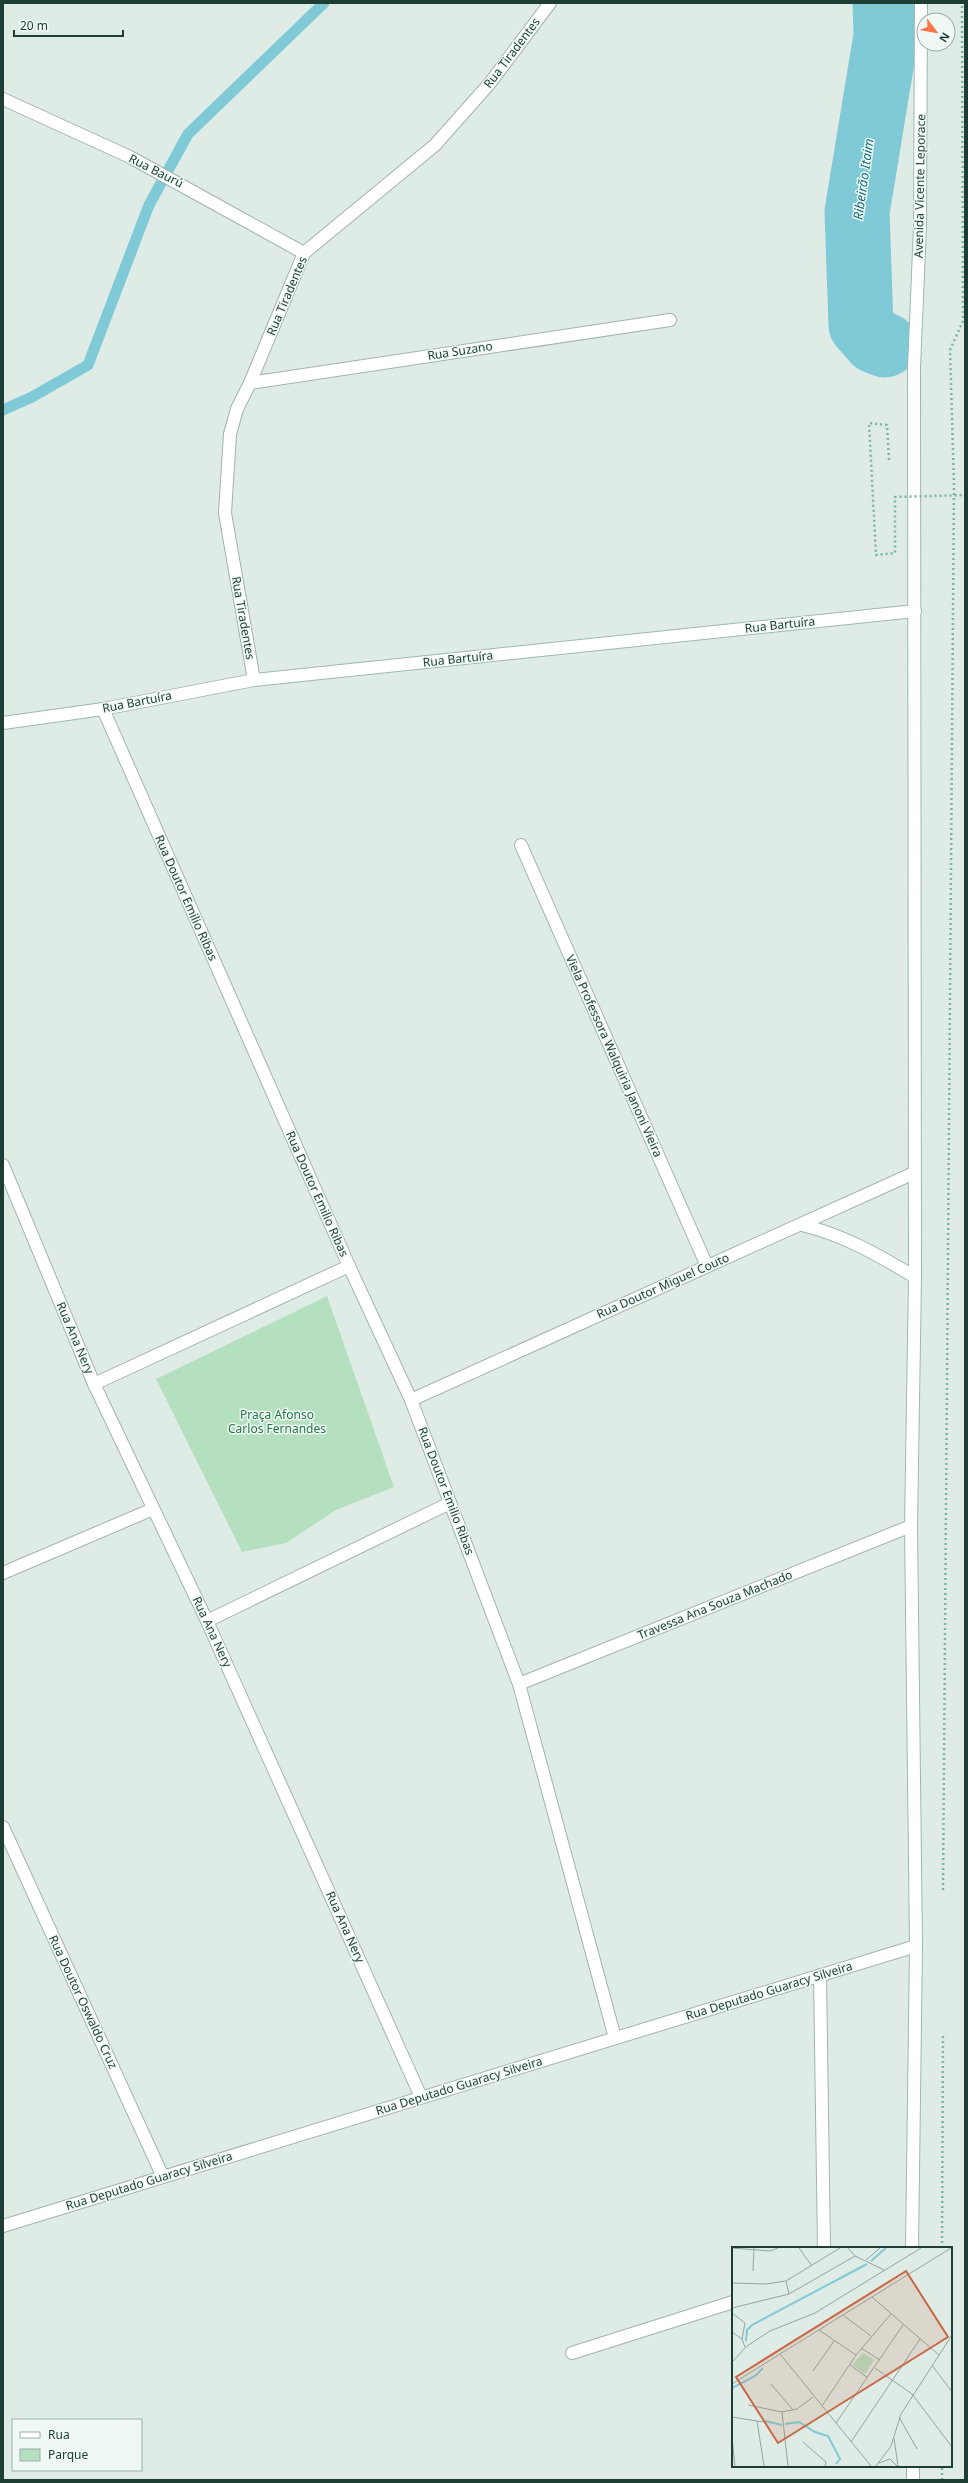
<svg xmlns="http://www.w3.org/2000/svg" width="968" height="2483" font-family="'Noto Sans',sans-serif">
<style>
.green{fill:#b5e0c0}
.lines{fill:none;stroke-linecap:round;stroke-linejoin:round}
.stream{stroke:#80cad7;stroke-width:11}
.river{stroke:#80cad7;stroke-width:65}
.lane-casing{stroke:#a1b4ad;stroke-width:14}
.street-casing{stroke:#a1b4ad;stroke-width:14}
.secondary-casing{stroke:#9cb9ae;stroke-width:14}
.path{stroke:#7cb3a1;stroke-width:2.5;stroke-dasharray:2 3;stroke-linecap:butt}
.lane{stroke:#fff;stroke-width:12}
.street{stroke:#fff;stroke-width:12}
.secondary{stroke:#fff;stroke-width:12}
.path-bridge{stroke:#7cb3a1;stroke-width:2.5;stroke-dasharray:2 3;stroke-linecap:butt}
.labels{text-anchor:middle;stroke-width:3;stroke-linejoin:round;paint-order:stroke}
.street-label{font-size:12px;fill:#1e3e35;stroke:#eff8f4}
.park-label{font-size:12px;fill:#247844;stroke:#eff8f4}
.water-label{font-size:13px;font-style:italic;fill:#126e7f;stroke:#eff8f4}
.inset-river{fill:none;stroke:#80cad7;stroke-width:2}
.inset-road{fill:none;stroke:#92a69f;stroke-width:1}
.view{fill:#c76745;fill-opacity:0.15;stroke:#c76745;stroke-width:2}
.inset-edge{fill:none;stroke:#1e3e35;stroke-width:2}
</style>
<rect width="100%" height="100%" fill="#dfece6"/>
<path class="green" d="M327 1296 394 1487 336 1510 286 1543 242 1552 156 1379Z"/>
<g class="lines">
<path class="stream" d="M3 410 32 397 88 365 149 205 188 134 324 3"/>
<path class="river" d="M885 345 875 341 861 325 857 212 886 36 885 3"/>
<g class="lane-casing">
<g id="lane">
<path d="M820 1975 824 2248"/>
<path d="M572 2353 733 2302"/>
</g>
</g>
<g class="street-casing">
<g id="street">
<path d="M3 99 130 157 304 253"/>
<path d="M250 383 670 320"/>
<path d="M254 680 225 513 230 434 237 409 250 383 304 253 435 145 490 83 550 3"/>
<path d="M103 709 349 1266 411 1400 519 1684 615 2038"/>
<path d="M521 845 707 1266"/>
<path d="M3 1165 94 1384 207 1621 421 2097"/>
<path d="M94 1384 349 1266"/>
<path d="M411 1400 914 1173"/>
<path d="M3 1573 153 1509"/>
<path d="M207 1621 450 1503"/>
<path d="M519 1684 911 1526"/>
<path d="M3 1827 163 2177"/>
<path d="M3 2226 916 1946"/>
</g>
</g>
<g class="secondary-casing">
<g id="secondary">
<path d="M3 723 103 709 254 680 915 611"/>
<path d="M802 1225C844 1235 878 1255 915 1277"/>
<path d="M912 2248 916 1946 911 1526 915 1277 914 368 920 227 921 3"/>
<path d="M913 2466V2480"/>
</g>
</g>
<g class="path">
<path d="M943 1890 954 484 950 350 963 321 962 3"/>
<path d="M942 2248 943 2035"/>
<path d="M942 2480V2466"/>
</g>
<use href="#lane" class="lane"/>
<use href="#street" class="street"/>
<use href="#secondary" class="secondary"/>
<path class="path-bridge" d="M889 460 887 425 869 423 876 555 895 553V497L965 495"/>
</g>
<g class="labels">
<g class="street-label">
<text transform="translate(512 53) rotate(-53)" y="4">Rua Tiradentes</text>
<text transform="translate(156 171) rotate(27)" y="4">Rua Baurú</text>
<text transform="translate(920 186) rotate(-89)" y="4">Avenida Vicente Leporace</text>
<text transform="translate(287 296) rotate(-67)" y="4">Rua Tiradentes</text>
<text transform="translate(460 351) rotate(-9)" y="4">Rua Suzano</text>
<text transform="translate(243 618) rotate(80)" y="4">Rua Tiradentes</text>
<text transform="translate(780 625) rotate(-6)" y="4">Rua Bartuíra</text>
<text transform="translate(458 659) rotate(-6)" y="4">Rua Bartuíra</text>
<text transform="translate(137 702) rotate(-11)" y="4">Rua Bartuíra</text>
<text transform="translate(186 898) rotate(66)" y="4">Rua Doutor Emilio Ribas</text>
<text transform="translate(614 1056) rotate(66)" y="4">Viela Professora Walquiria Janoni Vieira</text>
<text transform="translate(317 1194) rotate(66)" y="4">Rua Doutor Emilio Ribas</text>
<text transform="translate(663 1286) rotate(-24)" y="4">Rua Doutor Miguel Couto</text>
<text transform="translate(75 1338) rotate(67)" y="4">Rua Ana Nery</text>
<text transform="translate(446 1491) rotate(69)" y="4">Rua Doutor Emilio Ribas</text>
<text transform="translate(715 1605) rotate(-22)" y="4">Travessa Ana Souza Machado</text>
<text transform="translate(212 1632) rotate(65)" y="4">Rua Ana Nery</text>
<text transform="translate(345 1927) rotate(66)" y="4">Rua Ana Nery</text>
<text transform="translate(769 1991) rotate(-17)" y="4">Rua Deputado Guaracy Silveira</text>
<text transform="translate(83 2002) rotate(65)" y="4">Rua Doutor Oswaldo Cruz</text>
<text transform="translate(459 2086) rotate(-17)" y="4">Rua Deputado Guaracy Silveira</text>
<text transform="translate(149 2181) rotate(-17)" y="4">Rua Deputado Guaracy Silveira</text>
</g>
<g class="park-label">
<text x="277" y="1419">Praça Afonso<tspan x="277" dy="14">Carlos Fernandes</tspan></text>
</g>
<g class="water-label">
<text transform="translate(863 179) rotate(-82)" y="5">Ribeirão Itaim</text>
</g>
</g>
<g transform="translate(732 2247)">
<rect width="220" height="220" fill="#dfece6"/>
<path d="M131 106 142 113 133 127 120 118Z" fill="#b5e0c0"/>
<path class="inset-river" d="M139 14 154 1M14 94 15 83 20 78 135 17M0 141 23 129 31 121M33 174 50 178M53 177 67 175 83 185 96 189 108 212 104 217"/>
<path class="inset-road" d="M0 1 38 4 46 1M67 1 80 19M116 1 123 9 152 23M134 13 148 1M21 24 22 1M54 34 57 47M0 36 34 37 54 34 108 1M140 50 207 108M0 61 57 47 123 9M0 66 13 76 10 92 13 100M111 68 139 89M87 83 124 108M0 85 10 92M129 101 148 113M0 115 15 99 38 84 83 66 189 1M118 118 136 131M200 118 220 145M143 121 180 147 220 200M81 124 102 94M0 137 48 107M39 137 61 163M16 158 50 165 65 162 81 150M90 159 124 108 159 67M50 165 56 219M0 170 31 175M167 170 185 202M25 174 32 219M104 176 171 78M0 191 3 219M162 191 166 219M71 195 94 215 93 219M119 195 188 92M147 216 158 212 165 219M139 219 48 107 219 1M144 219 159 199 169 167 220 88"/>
<path class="view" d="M174 24 216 90 46 196 4 130Z"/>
<rect width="220" height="220" class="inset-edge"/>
</g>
<rect width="968" height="2483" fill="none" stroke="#1e3e35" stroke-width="8"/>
<rect x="12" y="2419" width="130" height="52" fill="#eff8f4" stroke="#9baea8"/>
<rect x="20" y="2432" width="20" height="6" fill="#ffffff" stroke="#9baea8"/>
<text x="48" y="2439" font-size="12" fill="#1e3e35">Rua</text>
<rect x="20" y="2449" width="20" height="12" fill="#b5e0c0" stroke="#9baea8"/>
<text x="48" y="2459" font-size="12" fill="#1e3e35">Parque</text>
<g transform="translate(936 32) rotate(122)"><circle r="19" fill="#eff8f4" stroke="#9baea8"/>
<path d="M0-3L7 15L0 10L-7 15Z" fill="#ff754a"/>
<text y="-6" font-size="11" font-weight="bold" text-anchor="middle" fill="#1e3e35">N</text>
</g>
<path d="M14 30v6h109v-6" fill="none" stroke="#1e3e35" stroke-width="2"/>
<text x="20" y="30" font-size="12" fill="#1e3e35" stroke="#eff8f4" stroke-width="3" paint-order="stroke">20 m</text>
</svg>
